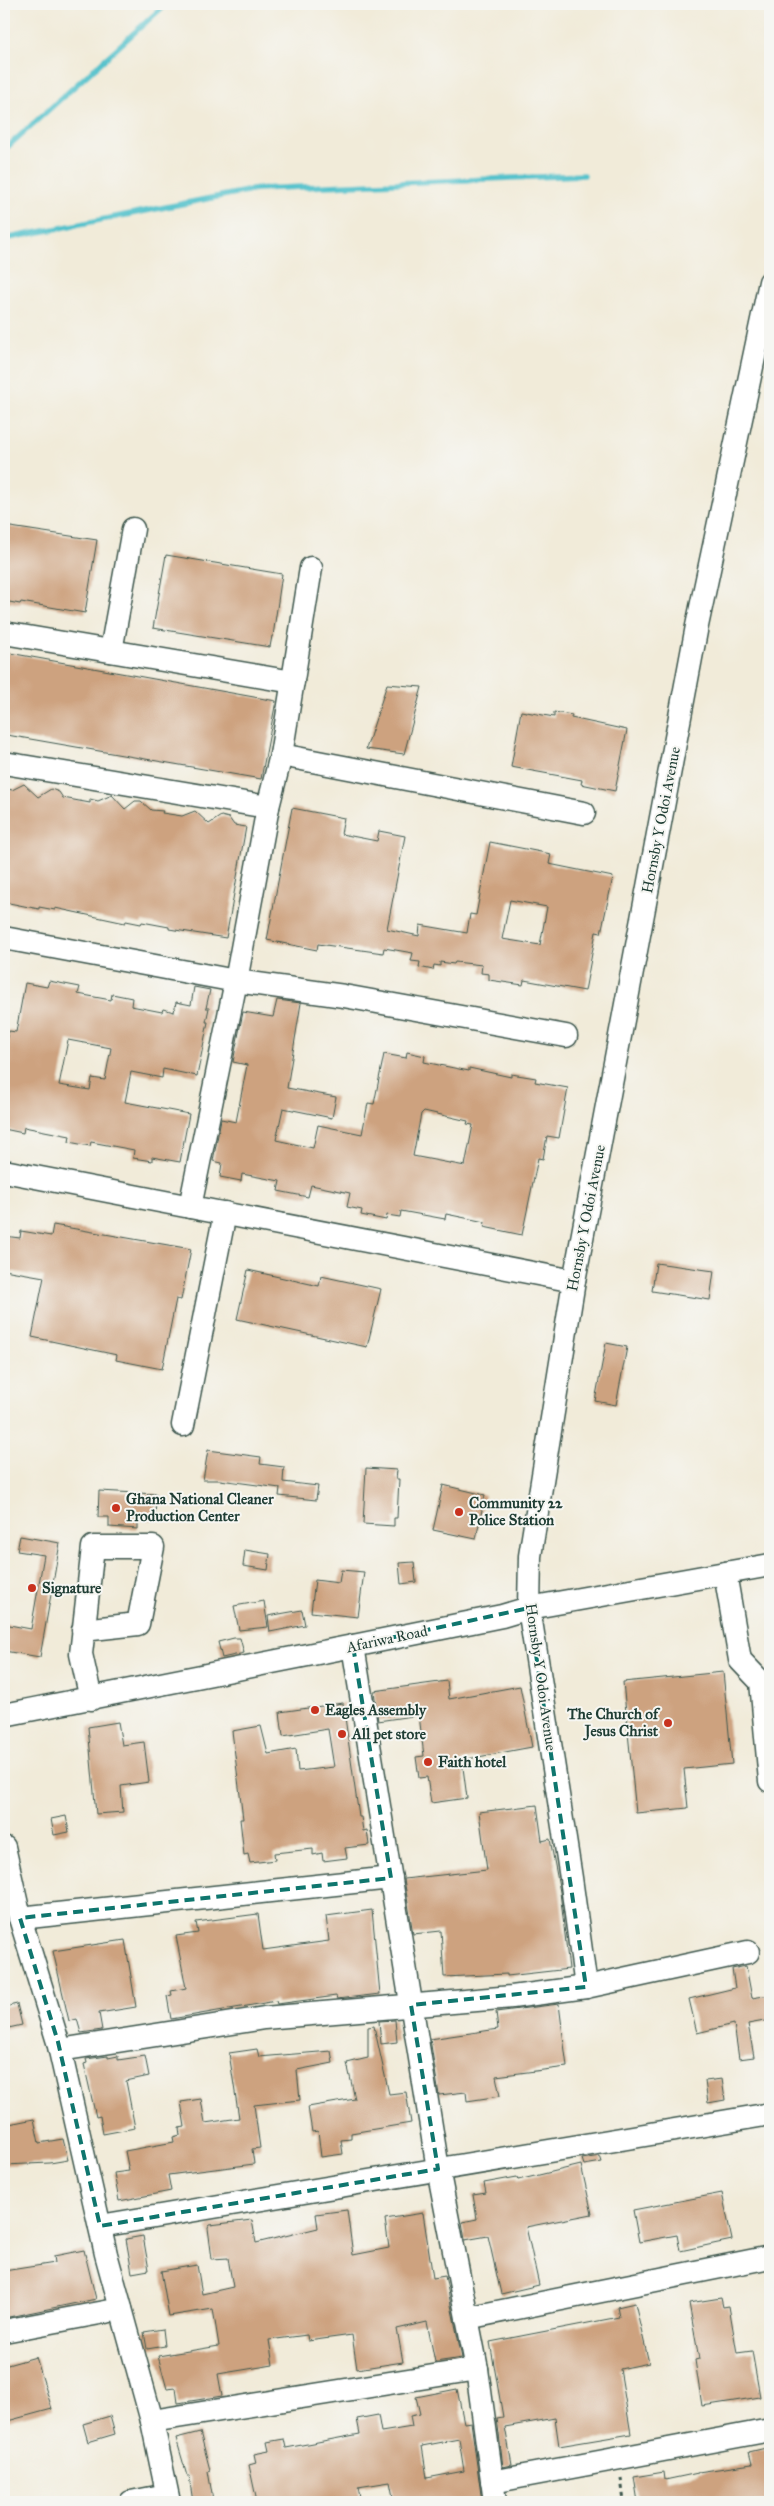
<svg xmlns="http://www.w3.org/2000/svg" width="774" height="2506" font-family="'IM FELL Great Primer',serif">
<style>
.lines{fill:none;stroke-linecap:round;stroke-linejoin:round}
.stream{stroke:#55c2cc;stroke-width:5.5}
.building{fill:#cda27f;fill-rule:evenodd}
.minor-casing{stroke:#3e574d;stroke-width:25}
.path{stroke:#3e574d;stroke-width:3;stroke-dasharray:4 4;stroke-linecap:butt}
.minor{stroke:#fff;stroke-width:22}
.marked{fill:none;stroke:#0f766e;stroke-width:4;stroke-dasharray:10 6;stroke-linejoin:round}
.poi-dot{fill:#c8321e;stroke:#f6f6f2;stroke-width:2}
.labels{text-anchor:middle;stroke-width:4;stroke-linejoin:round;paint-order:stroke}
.street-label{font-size:15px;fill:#1f3d34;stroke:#f6f6f2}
.poi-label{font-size:15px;font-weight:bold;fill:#1f3d34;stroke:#f6f6f2;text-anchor:start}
</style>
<rect width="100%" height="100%" fill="#f6f6f2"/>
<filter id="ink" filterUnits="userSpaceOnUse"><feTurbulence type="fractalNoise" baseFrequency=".02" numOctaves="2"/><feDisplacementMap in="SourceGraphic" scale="10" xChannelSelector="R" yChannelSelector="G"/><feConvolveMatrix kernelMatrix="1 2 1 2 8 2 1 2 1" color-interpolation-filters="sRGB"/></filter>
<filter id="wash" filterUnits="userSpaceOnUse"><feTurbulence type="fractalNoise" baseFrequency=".0096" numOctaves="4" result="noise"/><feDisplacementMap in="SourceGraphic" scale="20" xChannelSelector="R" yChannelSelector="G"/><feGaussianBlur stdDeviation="1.12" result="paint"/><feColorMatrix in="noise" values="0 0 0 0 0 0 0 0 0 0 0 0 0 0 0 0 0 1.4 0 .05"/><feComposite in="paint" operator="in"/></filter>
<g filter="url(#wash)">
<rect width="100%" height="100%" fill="#f1ebd9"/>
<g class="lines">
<g class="stream">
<path d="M4 150 166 4"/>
<path d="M4 239 257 189 584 175"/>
</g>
</g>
<g id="blocks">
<g class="building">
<path d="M4 526 97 540 85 613 21 602 20 604 4 601Z"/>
<path d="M166 555 282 574 273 636H272L270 647 153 628Z"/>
<path d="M4 652 276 701 261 779 7 735 8 732 4 731Z"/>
<path d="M387 684 422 687 404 754 366 749Z"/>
<path d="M521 711 554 717V712L572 715 571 718 627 730 615 791 581 784 582 780 511 767Z"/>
<path d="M24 784 38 797 51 789 59 792 63 798 90 803V799L98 801 112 795 125 809 135 801H141L151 810 163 811 162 813 182 816 195 811 209 824 221 816 229 818 234 825 246 827 226 938 169 929V927L142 922 141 924 126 921 125 923 55 908V910L39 907V909L4 902V788L12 790Z"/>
<path d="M292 808 344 818 341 834 377 841 379 831 405 836 387 929 419 936 420 925 467 933 470 914 476 915 490 842 551 854 549 864 613 877 601 933 596 932 585 991 524 980 523 985 489 980V974L481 973 482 965 455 962 454 964 440 962V966L434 965 433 970 419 967 420 962 411 961 413 953 384 948 383 953 318 944 317 950 267 940ZM510 900 547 907 540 945 502 939Z"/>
<path d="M49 981 80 987 78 994 111 1000 112 994 132 998 131 1006 162 1012 163 1009 174 1012 176 1002 191 1005 194 987 210 990 206 1008H209L206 1022H208L197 1076 163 1069 162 1078 131 1072 125 1102 189 1114 180 1162 152 1157V1161L133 1158 134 1150 91 1142 90 1146 69 1142 70 1136 24 1127 23 1133 4 1129V1057L9 1031 16 1032 25 983 47 987ZM68 1040 111 1048 105 1080 92 1078 90 1090 59 1085Z"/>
<path d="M277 1000 301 1003 287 1088 336 1097 332 1118 283 1108 276 1140 313 1148 318 1125 362 1134 368 1103 374 1104 384 1054 406 1058 407 1052 425 1056 424 1062 469 1071V1068L511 1077V1074L536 1078 535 1082 568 1088 559 1138 547 1136 543 1159 538 1158 522 1235 484 1227 485 1222 446 1214 445 1219 401 1211 400 1217 387 1215 386 1220 361 1215 362 1210 347 1207 350 1193 311 1185 308 1197 278 1191 280 1181 242 1174 241 1181 220 1177 222 1163 213 1161 221 1119 236 1122 247 1065 233 1062 243 1012 273 1017ZM424 1111 468 1121 467 1124 473 1125 465 1166 413 1156 421 1114Z"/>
<path d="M53 1225 191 1249 181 1300 176 1299 162 1369 116 1360 117 1355 32 1337 44 1277 4 1270V1236L20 1238 21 1231 51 1236Z"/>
<path d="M656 1263 714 1271 710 1300 652 1291Z"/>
<path d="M248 1270 319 1286 321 1276 381 1289 367 1347 237 1319Z"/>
<path d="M606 1343 627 1347 616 1405 595 1401Z"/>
<path d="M208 1450 261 1457 260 1464 284 1467 283 1482 318 1486 316 1500 279 1496 280 1488 220 1480H203Z"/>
<path d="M366 1468 397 1470 396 1479H399L397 1518H394V1526L363 1524Z"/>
<path d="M443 1485 485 1495 476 1539 433 1530Z"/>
<path d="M99 1491 156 1494 155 1520 138 1519V1529L109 1527V1517H98Z"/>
<path d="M20 1536 60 1543 40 1657 4 1651V1624L31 1629 44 1555 17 1551Z"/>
<path d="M245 1550 270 1554 268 1570 243 1566Z"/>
<path d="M414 1562 416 1582 401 1584 399 1563Z"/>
<path d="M341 1570 364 1572 358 1617 311 1612 315 1580 339 1583Z"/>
<path d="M264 1601 268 1627 239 1630 234 1606Z"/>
<path d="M302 1610 305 1625 270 1632 268 1616Z"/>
<path d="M234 1638H240L244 1653 222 1658 218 1642Z"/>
<path d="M723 1672 732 1764 684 1769 688 1808 636 1813 623 1682Z"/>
<path d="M447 1681 449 1699 520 1686 532 1747 462 1760 467 1798 431 1803 427 1777 419 1778 416 1757 424 1756 419 1715 378 1721 374 1691Z"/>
<path d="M343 1703 359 1817H361L363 1831 367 1830 369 1845 345 1848 347 1858 323 1861 322 1853 313 1855V1849L274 1853 275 1860 250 1863 248 1854 244 1855 240 1819H243L232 1731 261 1726 268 1754 296 1749 298 1771 334 1767 328 1729 283 1736 280 1712Z"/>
<path d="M118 1722 122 1745 144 1742 149 1782 121 1786 123 1812 96 1814 88 1727Z"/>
<path d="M537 1805 542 1841 550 1839 560 1892 569 1969 507 1976V1974L444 1977 441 1931 413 1934 404 1879 487 1870 479 1812Z"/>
<path d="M66 1816 69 1832 54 1835 51 1819Z"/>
<path d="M372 1910 380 1994 337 1999 336 1996 277 2004 276 2001 171 2019 167 1996 172 1995 171 1991 186 1988 176 1936 198 1933 196 1922 258 1914 263 1950 329 1941 326 1916Z"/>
<path d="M125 1940 136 2007 99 2013 102 2030 81 2033 77 2019 69 2021 53 1951Z"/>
<path d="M746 1966 752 1998 770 1995V2020L748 2024 754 2057 739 2059 734 2024 697 2033 689 1999 735 1988 732 1969Z"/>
<path d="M17 2004 22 2025 4 2029V2007Z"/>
<path d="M559 2004 567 2067 496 2076 500 2096 467 2101 466 2092 439 2095 430 2039 498 2029 496 2012Z"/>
<path d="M395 2020 397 2042 381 2044 379 2021Z"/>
<path d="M374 2026 389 2094 406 2092 411 2123 351 2133V2139L341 2140 343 2154 321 2157 318 2131 312 2132 308 2107 355 2099 347 2063 368 2058V2027Z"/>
<path d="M257 2049 259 2057 331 2051 333 2063 297 2070 300 2100 254 2105 260 2148 252 2149 254 2164 168 2175 171 2191 119 2201 114 2173 129 2171 125 2151 174 2142 173 2137 180 2135 179 2128 185 2127 181 2102 201 2099 205 2123 239 2118 229 2053Z"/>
<path d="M108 2056V2058L118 2056V2060L145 2056 149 2076 126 2081 135 2128 103 2134 100 2116 96 2117 84 2064 87 2063 86 2059Z"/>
<path d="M722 2079 725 2100 708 2103 705 2081Z"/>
<path d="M34 2119 39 2143 63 2139 68 2160 50 2163 4 2165V2125Z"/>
<path d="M600 2156 602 2162 584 2165 582 2159Z"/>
<path d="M581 2165 592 2214 526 2227 539 2285 501 2294 488 2236 465 2240 462 2222 477 2219 473 2195 486 2193 484 2183 517 2177 518 2180Z"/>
<path d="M722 2193 732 2240 680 2251 677 2235 639 2242 633 2210Z"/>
<path d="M347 2210 353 2255 389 2248 385 2219 423 2213 433 2278 445 2276 462 2358 435 2362 427 2322 397 2329 403 2362 357 2369 352 2335 308 2341 307 2335 269 2340 273 2365 218 2374 222 2396 178 2403 176 2388 167 2389 158 2356 219 2346 213 2309 169 2316 161 2271 197 2265 202 2294 233 2287 228 2258 212 2259 208 2228 210 2225 252 2220 256 2243 318 2228 316 2214Z"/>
<path d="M143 2236 149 2270 132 2273 126 2239Z"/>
<path d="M84 2250 96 2299 4 2318V2271L55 2263 54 2256Z"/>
<path d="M721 2298 723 2307 729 2306 737 2353 752 2351 760 2397 702 2406 695 2360 699 2359 689 2303Z"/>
<path d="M635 2303 649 2363 620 2369 631 2434 559 2446 555 2418 505 2427 512 2465 503 2467 497 2418 503 2417 490 2342 619 2317 617 2307Z"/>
<path d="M163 2329 165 2346 147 2349 144 2332Z"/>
<path d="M36 2357 52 2409 4 2422V2366Z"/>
<path d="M457 2389 464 2423 471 2422 482 2502H394L390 2482 358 2487 361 2502H257L249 2465 256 2463 254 2454 269 2451 267 2442 284 2439 286 2448 360 2434 357 2419 378 2415 381 2432 412 2427 410 2416 420 2414 416 2397ZM459 2439 464 2471 427 2478 422 2446Z"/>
<path d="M110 2416 115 2434 88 2442 83 2424Z"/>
<path d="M200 2432 210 2470 208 2471 213 2500 193 2502 189 2476H187L176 2438Z"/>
<path d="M770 2447V2502H638L634 2477 664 2472 665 2480 698 2473V2472L752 2464 749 2452Z"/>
</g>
</g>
</g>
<g filter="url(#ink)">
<use href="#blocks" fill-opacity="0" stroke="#3e574d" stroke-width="1"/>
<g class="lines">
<g class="minor-casing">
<g id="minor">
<path d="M4 633 293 682"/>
<path d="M111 651 133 529"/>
<path d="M281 755 584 813"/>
<path d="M4 763 268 807"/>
<path d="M4 938 236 981 344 996 566 1036"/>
<path d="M4 1171 574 1281"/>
<path d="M190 1207 236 981 268 807 281 755 311 568"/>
<path d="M183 1425 225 1213"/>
<path d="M725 1573 740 1660 761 1682 770 1781"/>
<path d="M83 1630 138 1624 153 1547H93L81 1654 91 1699"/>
<path d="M353 1646 438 2169 477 2369 495 2502"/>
<path d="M4 1715 353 1646 502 1616 529 1608 770 1565"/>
<path d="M4 1847 20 1918 58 2042 106 2254 152 2421 169 2502"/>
<path d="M20 1918 391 1878"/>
<path d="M586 1987 748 1952"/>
<path d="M60 2050 264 2018 512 1997 586 1987 571 1878 529 1608 530 1556 574 1281 697 626 770 282"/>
<path d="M100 2226 770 2114"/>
<path d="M467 2318 770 2257"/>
<path d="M4 2331 121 2309"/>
<path d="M152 2421 477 2369"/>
<path d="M492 2482 770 2430"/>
<path d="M131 2502 167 2495"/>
</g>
</g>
<path class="path" d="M621 2478 624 2502"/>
<use href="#minor" class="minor"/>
</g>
</g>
<path class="marked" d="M529 1608 586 1987 411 2005 438 2169 100 2226 58 2042 20 1918 391 1878 353 1646Z"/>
<g class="poi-dot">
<circle cx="116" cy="1508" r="5"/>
<circle cx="459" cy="1512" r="5"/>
<circle cx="32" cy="1588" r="5"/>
<circle cx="315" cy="1710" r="5"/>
<circle cx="668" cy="1723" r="5"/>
<circle cx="342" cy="1734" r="5"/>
<circle cx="428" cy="1762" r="5"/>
</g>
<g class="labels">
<g class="street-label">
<text transform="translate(661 820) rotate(-79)" y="5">Hornsby Y Odoi Avenue</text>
<text transform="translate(586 1218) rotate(-79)" y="5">Hornsby Y Odoi Avenue</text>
<text transform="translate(387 1639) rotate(-12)" y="5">Afariwa Road</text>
<text transform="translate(541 1677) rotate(82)" y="5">Hornsby Y Odoi Avenue</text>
</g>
<g class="poi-label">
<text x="126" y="1504">Ghana National Cleaner<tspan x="126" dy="17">Production Center</tspan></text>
<text x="469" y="1508">Community 22<tspan x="469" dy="17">Police Station</tspan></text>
<text x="42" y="1593">Signature</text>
<text x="325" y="1715">Eagles Assembly</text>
<text x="658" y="1719" text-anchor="end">The Church of<tspan x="658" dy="17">Jesus Christ</tspan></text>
<text x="352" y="1739">All pet store</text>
<text x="438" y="1767">Faith hotel</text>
</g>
</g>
<rect width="774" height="2506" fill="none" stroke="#f6f6f2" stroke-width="20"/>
</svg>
